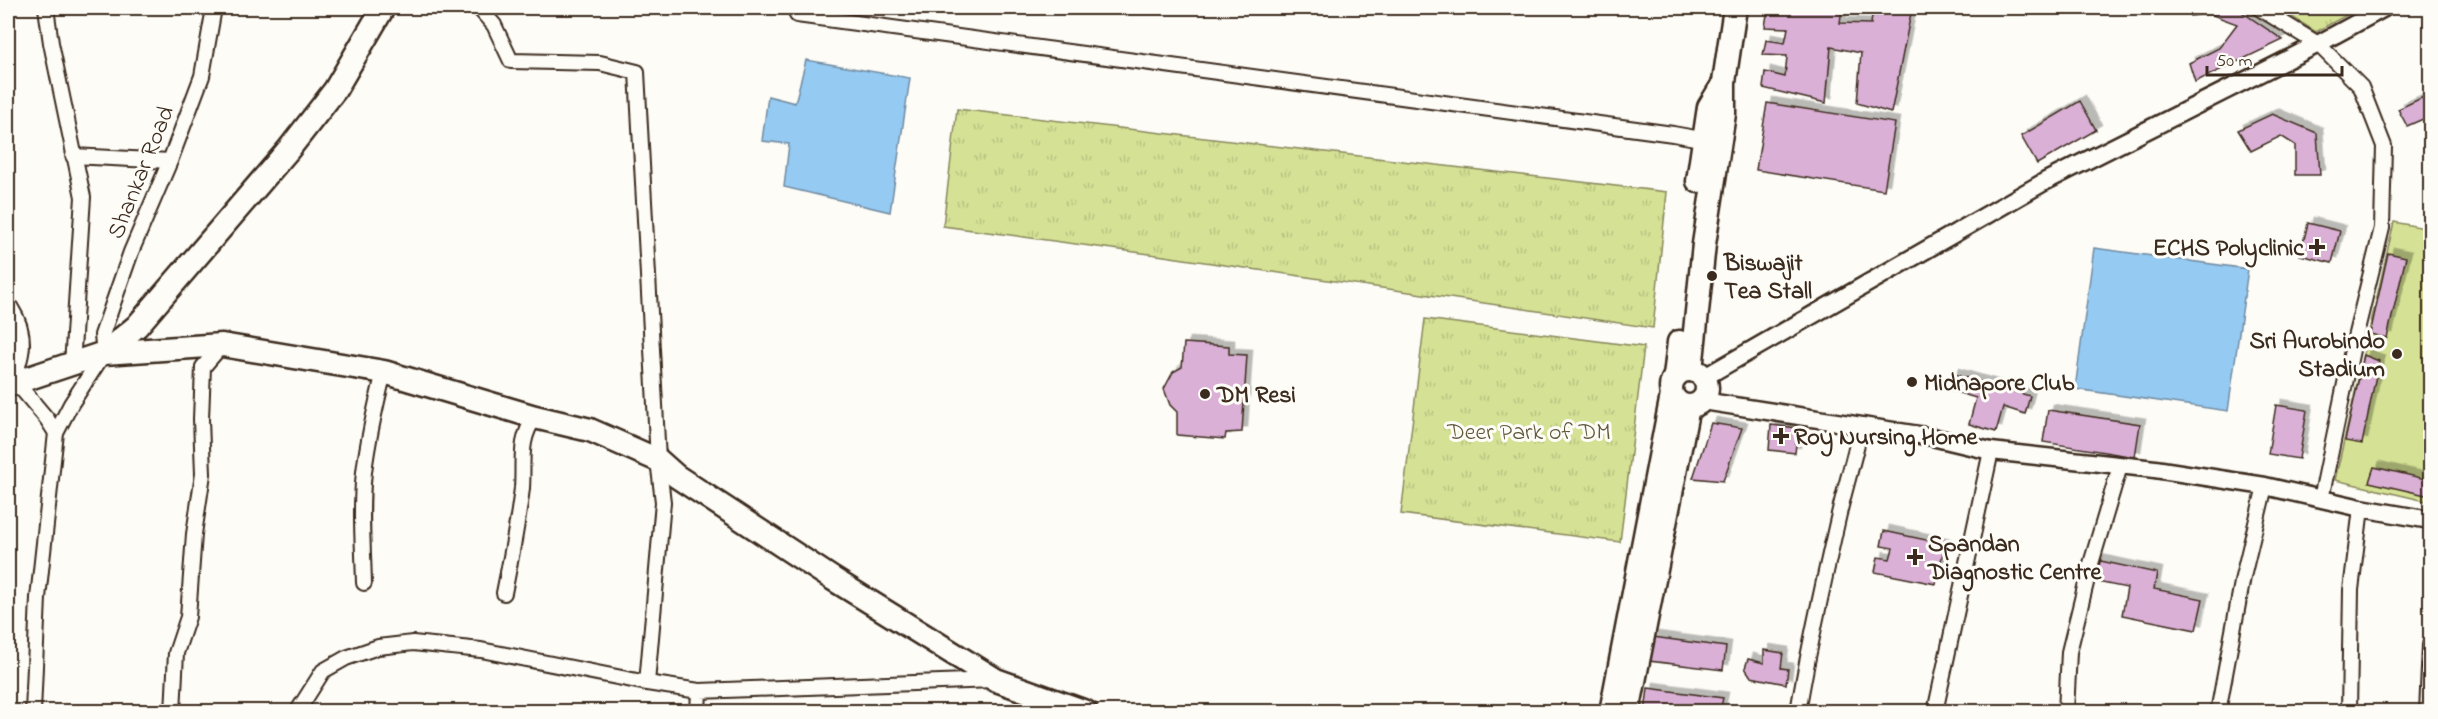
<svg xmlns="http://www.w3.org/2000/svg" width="2438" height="719" font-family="'Indie Flower',sans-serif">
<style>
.park{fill:url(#park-tufts);stroke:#88865a;stroke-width:1.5}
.garden{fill:#d5e295;stroke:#88865a;stroke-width:1.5}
.water{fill:#95caf3;stroke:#718a9e;stroke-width:1.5}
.building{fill:#dab0d6;stroke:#3b2a1e;stroke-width:1.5;filter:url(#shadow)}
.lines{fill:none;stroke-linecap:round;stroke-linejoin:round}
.minor-casing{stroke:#3b2a1e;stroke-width:18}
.tertiary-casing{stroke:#3b2a1e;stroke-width:21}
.secondary-casing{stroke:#3b2a1e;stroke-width:24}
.primary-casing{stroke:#3b2a1e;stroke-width:27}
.minor{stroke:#fdfcf7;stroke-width:14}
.tertiary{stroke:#fdfcf7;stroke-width:16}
.secondary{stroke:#fdfcf7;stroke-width:20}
.primary{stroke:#fdfcf7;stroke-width:22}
.poi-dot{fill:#3b2a1e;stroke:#fdfcf7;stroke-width:2}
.labels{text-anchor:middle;stroke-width:6;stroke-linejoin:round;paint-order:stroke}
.street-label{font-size:24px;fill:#3b2a1e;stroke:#fdfcf7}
.poi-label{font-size:24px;font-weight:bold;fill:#3b2a1e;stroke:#fdfcf7;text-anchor:start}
.park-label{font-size:24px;fill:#62583c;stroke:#fdfcf7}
</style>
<defs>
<pattern id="park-tufts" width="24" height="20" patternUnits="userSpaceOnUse" patternTransform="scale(1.5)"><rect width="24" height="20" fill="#d5e295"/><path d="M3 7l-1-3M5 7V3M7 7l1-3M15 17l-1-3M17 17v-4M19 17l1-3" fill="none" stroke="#b8c280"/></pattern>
<filter id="shadow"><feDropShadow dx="5.5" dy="-5.5" stdDeviation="0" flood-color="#0004"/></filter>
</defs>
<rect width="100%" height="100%" fill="#fdfcf7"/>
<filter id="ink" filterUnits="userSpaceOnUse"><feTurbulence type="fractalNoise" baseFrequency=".0167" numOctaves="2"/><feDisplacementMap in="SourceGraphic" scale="12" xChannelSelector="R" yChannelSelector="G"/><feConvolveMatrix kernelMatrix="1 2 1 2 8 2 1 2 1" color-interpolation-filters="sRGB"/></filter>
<g filter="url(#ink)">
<g class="park">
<path d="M2278 8H2359L2316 32Z"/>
<path d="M957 109 1667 192 1653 328 1157 255 943 226Z"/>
<path d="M1425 319 1644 347 1620 542 1401 514Z"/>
</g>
<path class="garden" d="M2394 222 2430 229V502L2335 480Z"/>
<g class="water">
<path d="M806 60 910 78 890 212 784 187 789 144 762 141 768 96 795 103Z"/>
<path d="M2094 248 2248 269 2228 411 2075 389Z"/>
</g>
<g class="building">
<path d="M1768 8H1842L1840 23 1871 24 1873 8H1912L1891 113 1857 103 1861 53 1831 47 1826 103 1763 88 1765 72 1785 77 1787 56 1763 55 1766 40 1785 43 1788 28 1765 27Z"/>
<path d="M2190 8H2236L2283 40 2195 82 2189 63 2219 48 2237 24 2210 14 2190 16Z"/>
<path d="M2430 94V116L2407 126 2398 109Z"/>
<path d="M2080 101 2096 130 2037 164 2021 136Z"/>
<path d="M1767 103 1895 123 1884 190 1756 170Z"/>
<path d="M2272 114 2317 133 2320 175H2295V145L2281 136 2251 151 2238 130Z"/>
<path d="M2308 223 2340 231 2332 263 2300 255Z"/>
<path d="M2388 253 2406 257 2387 338 2370 334Z"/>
<path d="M1184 343 1229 346V354L1247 355 1242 432 1226 433 1225 439 1177 435V412L1170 405 1164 389 1173 372 1182 367Z"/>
<path d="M2364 355 2379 361 2362 444 2345 441Z"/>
<path d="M1953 374 2030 396 2025 414 2003 407 1996 432 1969 424 1976 398 1949 390Z"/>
<path d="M2276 405 2307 410 2299 459 2268 454Z"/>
<path d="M2048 410 2140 424 2135 457 2043 442Z"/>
<path d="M1711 423 1742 428 1723 481 1693 478Z"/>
<path d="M1771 425 1798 428 1795 453 1769 450Z"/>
<path d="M2374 467 2430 480V496L2369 482Z"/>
<path d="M1884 531 1945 544 1936 584 1875 572 1878 557 1890 559 1893 548 1881 546Z"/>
<path d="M2096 560 2157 573 2154 589 2203 599 2196 630 2122 615 2127 588 2092 581Z"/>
<path d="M1653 637 1726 647 1723 670 1649 661Z"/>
<path d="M1764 650 1783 653 1781 668 1788 669 1786 684 1751 677 1745 668 1748 659 1764 663Z"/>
<path d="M1648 688 1723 698 1720 712H1645Z"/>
</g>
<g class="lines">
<g class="minor-casing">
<g id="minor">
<path d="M46 8 51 43 83 197 72 365"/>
<path d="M479 8 494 25 511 61 600 63 637 72 658 460 663 502 647 683"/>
<path d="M2259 8 2318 44 2361 87 2384 146 2382 228 2352 350 2321 499"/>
<path d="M797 15 1673 134 1712 141"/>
<path d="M73 156 170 161"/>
<path d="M16 382 47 419 56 433"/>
<path d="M364 583C363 546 360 508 364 472 368 439 376 404 384 372"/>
<path d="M504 593C511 558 518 523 522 488 524 461 518 441 535 417"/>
<path d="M33 712 38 598 56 433 71 404 104 353 102 335 117 292 131 252 170 161 202 76 214 8"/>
<path d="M173 712 176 653 188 617 194 534 203 474 201 419 203 367 222 345"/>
<path d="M297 712 323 671 346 658 378 647 413 643 481 650 647 683 699 691"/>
<path d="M698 712 699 691 994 680"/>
<path d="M1798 712C1809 645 1824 580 1839 514 1846 484 1855 456 1861 426"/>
<path d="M1935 712 1991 451"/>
<path d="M2066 712 2069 652 2090 567 2120 466"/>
<path d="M2218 712 2243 577 2265 486"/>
<path d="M2349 712 2351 590 2361 508"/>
<path d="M2427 712 2430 645"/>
</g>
</g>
<g class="tertiary-casing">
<g id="tertiary">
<path d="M1703 378 2044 182 2318 44 2384 8"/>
<path d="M1703 401 1932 437 1991 451 2155 469 2265 486 2361 508 2430 520"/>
</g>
</g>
<g class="secondary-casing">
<path id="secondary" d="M8 309C26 337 19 356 8 385"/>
</g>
<g class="primary-casing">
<g id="primary">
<path d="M1698 181 1709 107 1722 86"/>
<path d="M104 353 137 326 289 149 335 90 383 8"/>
<path d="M1691 370 1704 244 1724 114V82L1735 8"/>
<circle cx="1689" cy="388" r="18"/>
<path d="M1675 377 1679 342"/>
<path d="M8 385 104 353 222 345 384 372 535 417 590 430 658 460 676 476 833 579 996 680 1086 712"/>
<path d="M1611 712 1672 395"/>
<path d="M1628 712 1688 407"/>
</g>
</g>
<use href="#minor" class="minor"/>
<use href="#tertiary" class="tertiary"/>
<use href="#secondary" class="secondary"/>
<use href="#primary" class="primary"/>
</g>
</g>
<g class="poi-dot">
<path d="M2314 238h6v6h6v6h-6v6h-6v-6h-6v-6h6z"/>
<circle cx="1712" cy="276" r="6"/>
<circle cx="2397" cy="354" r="6"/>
<circle cx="1912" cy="382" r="6"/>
<circle cx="1205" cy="394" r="6"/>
<path d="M1778 427h6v6h6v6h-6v6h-6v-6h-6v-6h6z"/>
<path d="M1912 548h6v6h6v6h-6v6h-6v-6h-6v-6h6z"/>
</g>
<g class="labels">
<g class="street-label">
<text transform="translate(140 172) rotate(-68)" y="8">Shankar Road</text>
</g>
<g class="poi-label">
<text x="2304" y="255" text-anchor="end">ECHS Polyclinic</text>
<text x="1724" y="270">Biswajit<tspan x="1724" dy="28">Tea Stall</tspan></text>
<text x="2385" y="348" text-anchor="end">Sri Aurobindo<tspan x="2385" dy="28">Stadium</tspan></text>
<text x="1924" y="390">Midnapore Club</text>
<text x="1217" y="402">DM Resi</text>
<text x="1794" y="444">Roy Nursing Home</text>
<text x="1928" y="551">Spandan<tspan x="1928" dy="28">Diagnostic Centre</tspan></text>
</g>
<g class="park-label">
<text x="1529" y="439">Deer Park of DM</text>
</g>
</g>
<rect width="2438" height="719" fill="none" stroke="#fdfcf7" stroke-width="30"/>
<rect x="15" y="15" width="2408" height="689" fill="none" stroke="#3b2a1e" stroke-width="2" filter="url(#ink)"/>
<path d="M2207 66v9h135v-9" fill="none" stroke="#3b2a1e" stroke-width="3"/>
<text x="2216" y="66" font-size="18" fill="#3b2a1e" stroke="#fdfcf7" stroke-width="4.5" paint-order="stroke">50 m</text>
</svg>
